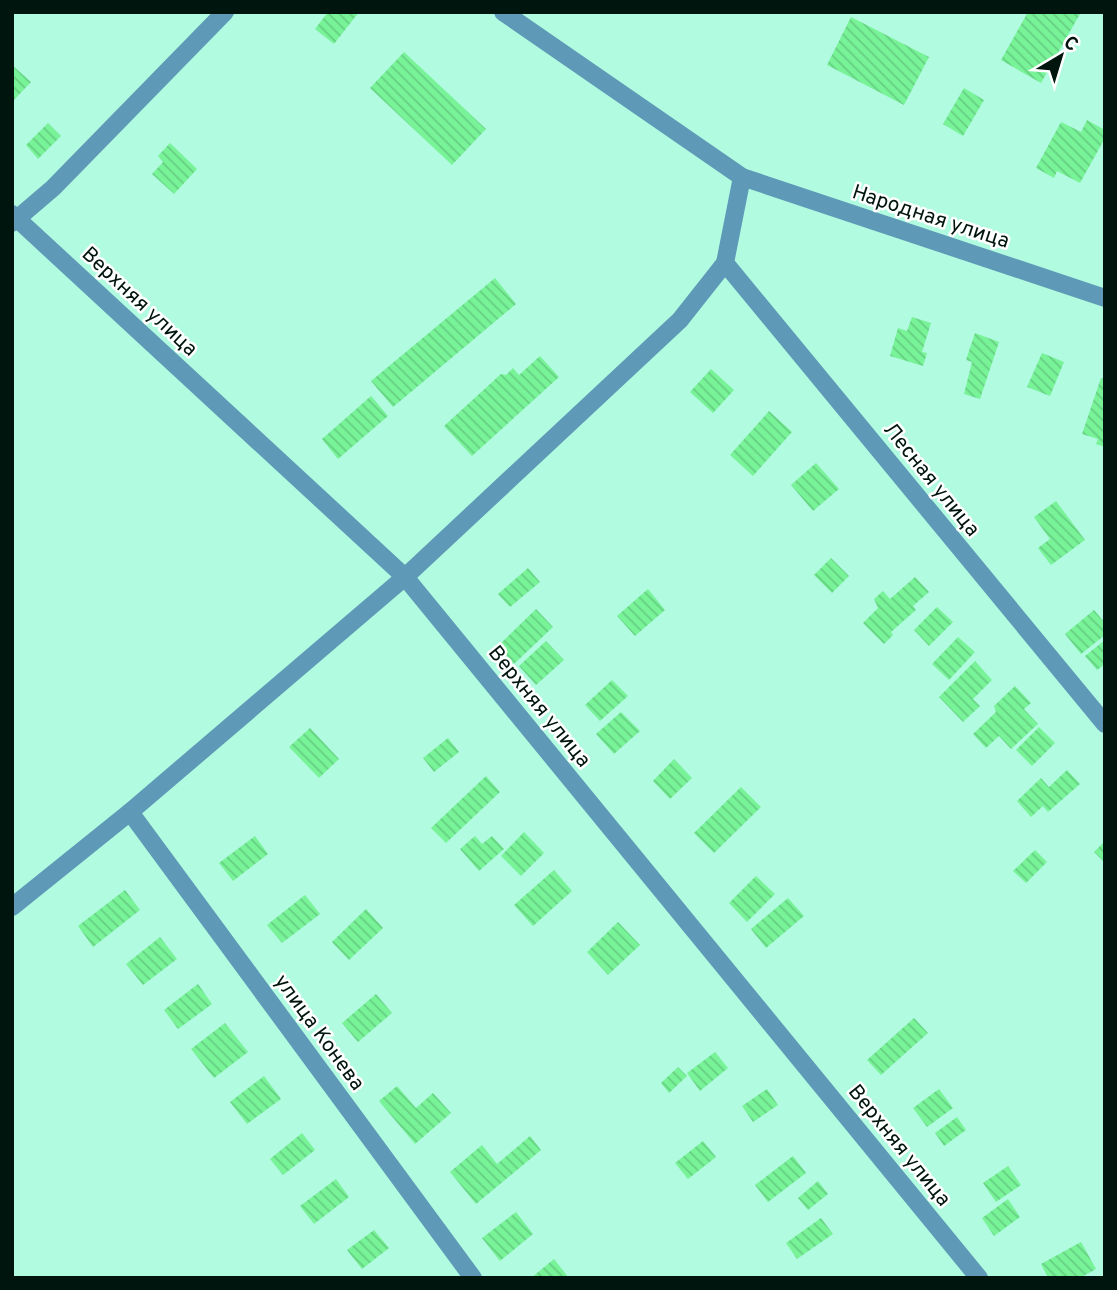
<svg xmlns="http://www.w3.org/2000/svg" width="1117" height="1290" font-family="Overpass,sans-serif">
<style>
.building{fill:url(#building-back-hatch)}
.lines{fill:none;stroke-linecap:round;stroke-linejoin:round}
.minor{stroke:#5e9ab7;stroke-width:18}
.labels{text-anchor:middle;stroke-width:5;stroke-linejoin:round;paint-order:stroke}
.street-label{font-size:21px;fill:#00150d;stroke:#fff}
</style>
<defs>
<pattern id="building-back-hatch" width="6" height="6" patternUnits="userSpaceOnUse" patternTransform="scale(1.75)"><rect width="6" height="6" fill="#78f398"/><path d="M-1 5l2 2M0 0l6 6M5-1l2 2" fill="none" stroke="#66cf82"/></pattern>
</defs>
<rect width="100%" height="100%" fill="#b1fbe0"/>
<g class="building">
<path d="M328 12H359L334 44 315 29Z"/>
<path d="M1028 12H1081L1041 83 1001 60Z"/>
<path d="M851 17 929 57 904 105 827 65Z"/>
<path d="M404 52 486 129 452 165 370 88Z"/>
<path d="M12 65 31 82 12 102Z"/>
<path d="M964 88 984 100 963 136 943 124Z"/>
<path d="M1087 120 1105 130V138L1080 183 1057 171 1054 178 1036 168 1061 122 1081 132Z"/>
<path d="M48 123 61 136 38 159 26 145Z"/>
<path d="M170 143 197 169 174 194 152 174 163 162 158 156Z"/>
<path d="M495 278 516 304 393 407 371 381Z"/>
<path d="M912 317 931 323 922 352 927 353 923 366 890 356 898 328 907 331Z"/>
<path d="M975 333 999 342 980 399 964 394 972 362 966 360Z"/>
<path d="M1042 353 1064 362 1050 396 1027 387Z"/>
<path d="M540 356 559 377 472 456 444 426 501 374 506 375 513 368 519 375Z"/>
<path d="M711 369 734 390 713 413 690 392Z"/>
<path d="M1101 378 1105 379V447L1096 444 1098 439 1082 434Z"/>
<path d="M371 396 388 416 338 459 322 439Z"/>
<path d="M769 411 792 432 753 476 730 455Z"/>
<path d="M816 463 839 489 813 511 791 485Z"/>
<path d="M1056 501 1085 540 1051 565 1038 548 1050 539 1034 517Z"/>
<path d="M831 558 849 576 832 593 814 575Z"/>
<path d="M528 568 540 582 510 607 498 594Z"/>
<path d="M915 577 929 592 913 606 916 610 891 632 893 635 884 644 863 623 878 608 874 599 883 591 890 599Z"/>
<path d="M648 589 665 610 635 636 617 616Z"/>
<path d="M937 607 953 622 929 646 914 630Z"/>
<path d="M536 609 553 627 514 664 498 646Z"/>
<path d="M1094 610 1105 623V635L1081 654 1065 634Z"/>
<path d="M958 637 975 652 949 680 932 664Z"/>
<path d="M1105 640V664L1097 670 1085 656Z"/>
<path d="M546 641 564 660 536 685 519 666Z"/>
<path d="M975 661 992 680 973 699 980 706 963 722 939 697Z"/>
<path d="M612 680 628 696 600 721 585 705Z"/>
<path d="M1015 686 1031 703 1024 709 1038 724 1011 749 999 736 986 748 973 734 996 712 994 706Z"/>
<path d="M621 712 640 731 614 754 596 734Z"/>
<path d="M1039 727 1055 743 1032 766 1016 750Z"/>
<path d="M310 728 339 759 319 778 289 747Z"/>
<path d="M448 738 459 752 434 772 423 758Z"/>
<path d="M674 759 692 778 670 799 653 781Z"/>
<path d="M1067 770 1080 784 1048 812 1043 806 1031 817 1017 801 1041 778 1049 787Z"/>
<path d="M486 776 500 792 446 843 431 828Z"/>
<path d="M741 787 761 807 714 853 694 833Z"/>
<path d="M524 832 544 853 521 876 501 856Z"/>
<path d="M255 836 268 854 233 881 219 863Z"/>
<path d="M475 836 482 844 492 836 504 849 479 871 460 849Z"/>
<path d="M1105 841V863L1094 852Z"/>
<path d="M1035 850 1047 862 1026 883 1013 871Z"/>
<path d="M554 870 572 891 533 926 514 905Z"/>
<path d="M756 876 775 894 747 922 729 903Z"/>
<path d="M125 890 140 910 93 947 78 926Z"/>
<path d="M305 895 320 914 282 943 267 925Z"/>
<path d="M788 898 804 916 766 948 751 929Z"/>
<path d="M366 909 383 928 349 960 332 942Z"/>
<path d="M618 922 640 945 608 975 587 952Z"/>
<path d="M160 937 177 959 143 985 126 964Z"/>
<path d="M198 984 212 1004 178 1029 164 1010Z"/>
<path d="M376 994 392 1013 358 1042 342 1023Z"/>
<path d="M914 1018 928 1033 881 1075 867 1060Z"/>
<path d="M225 1023 248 1052 214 1078 191 1049Z"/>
<path d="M715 1052 728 1068 700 1091 687 1073Z"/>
<path d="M678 1067 687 1076 669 1093 661 1083Z"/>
<path d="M264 1076 281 1099 247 1124 230 1102Z"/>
<path d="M397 1086 416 1108 433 1093 451 1113 415 1144 379 1101Z"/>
<path d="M767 1089 778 1105 753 1122 742 1106Z"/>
<path d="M939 1089 953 1108 927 1127 913 1108Z"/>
<path d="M957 1117 966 1130 944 1146 935 1133Z"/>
<path d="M302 1133 315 1150 283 1175 270 1159Z"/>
<path d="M530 1136 541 1150 476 1204 450 1172 482 1145 497 1164Z"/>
<path d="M703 1141 716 1157 688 1179 675 1163Z"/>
<path d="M793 1156 806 1173 768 1202 755 1185Z"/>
<path d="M1008 1166 1021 1185 996 1202 983 1183Z"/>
<path d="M336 1179 349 1197 314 1224 300 1206Z"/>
<path d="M818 1181 828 1194 808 1210 798 1198Z"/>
<path d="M1008 1199 1020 1217 994 1236 982 1218Z"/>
<path d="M516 1212 533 1234 500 1261 482 1238Z"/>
<path d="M821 1218 833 1234 797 1259 786 1243Z"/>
<path d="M374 1230 389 1248 362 1269 347 1250Z"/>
<path d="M1081 1242 1096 1269 1080 1278H1048L1041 1264Z"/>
<path d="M554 1259 569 1278H531Z"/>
</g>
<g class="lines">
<g class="minor">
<path d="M503 12 742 177 1105 298"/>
<path d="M12 214 405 577 979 1278"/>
<path d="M12 223 53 188 225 12"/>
<path d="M725 263 1105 724"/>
<path d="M130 812 473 1278"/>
<path d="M12 907 130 812 405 577 680 320 725 263 742 177"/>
</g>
</g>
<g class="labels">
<g class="street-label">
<text transform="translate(931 216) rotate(18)" y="7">Народная улица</text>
<text transform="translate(140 301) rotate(43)" y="7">Верхняя улица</text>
<text transform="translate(932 479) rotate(51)" y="7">Лесная улица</text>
<text transform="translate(540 706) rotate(51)" y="7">Верхняя улица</text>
<text transform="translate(320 1032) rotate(54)" y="7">улица Конева</text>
<text transform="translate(900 1145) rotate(51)" y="7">Верхняя улица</text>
</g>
</g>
<rect width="1117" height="1290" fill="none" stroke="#00150d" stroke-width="28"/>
<g transform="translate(1061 56) rotate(38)" stroke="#ffffff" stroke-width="5" paint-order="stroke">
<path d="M0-5L12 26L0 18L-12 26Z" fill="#00150d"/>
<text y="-10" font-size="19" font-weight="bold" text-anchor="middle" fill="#00150d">С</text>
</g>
</svg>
